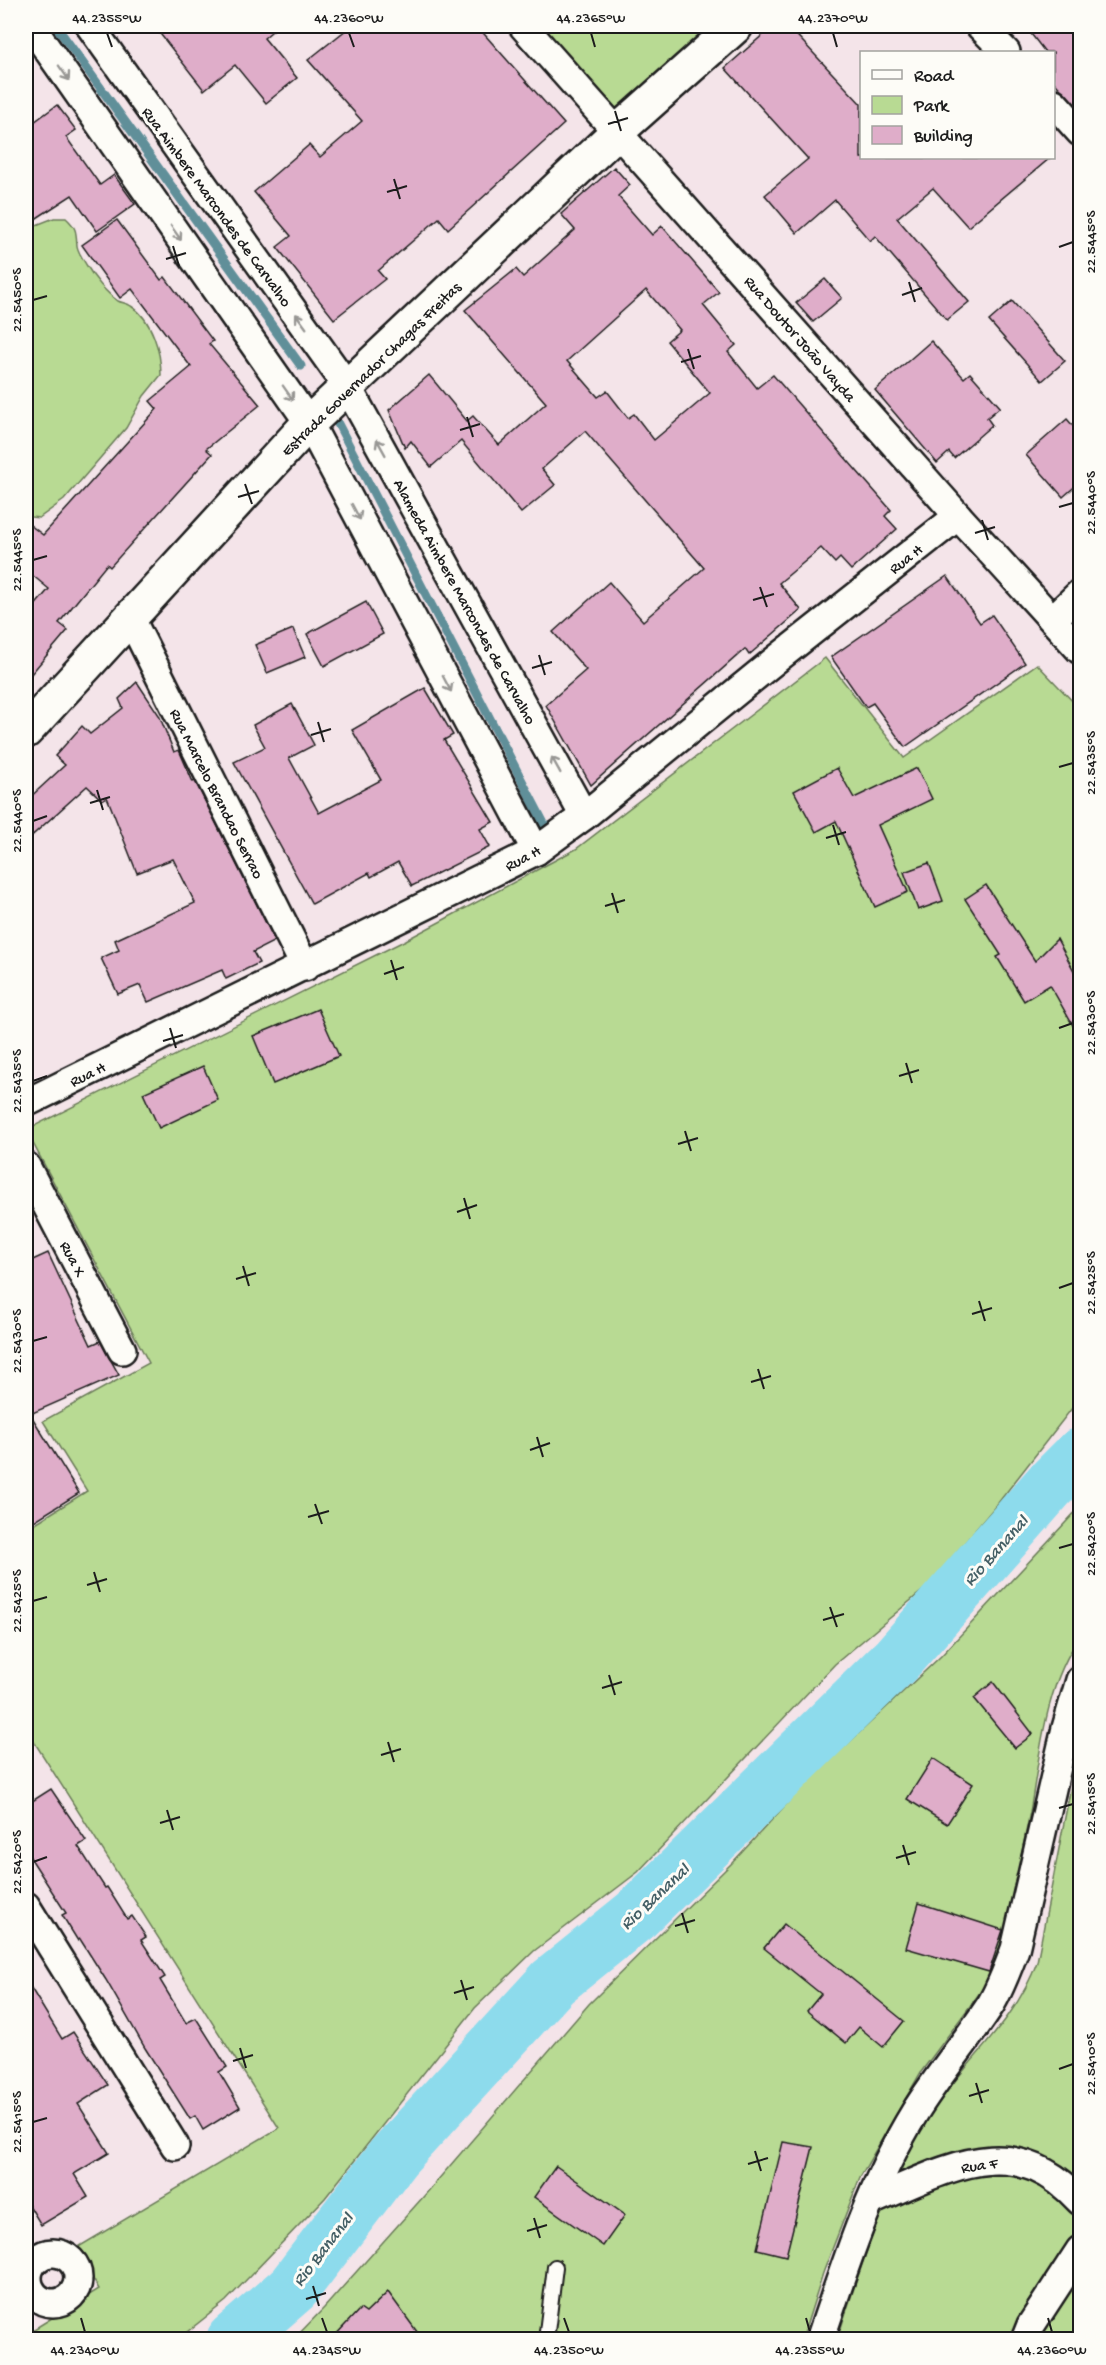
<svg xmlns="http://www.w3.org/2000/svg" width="1106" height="2365" font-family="'Gochi Hand',sans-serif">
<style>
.green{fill:#b8da93;stroke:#6a7b58;stroke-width:1.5}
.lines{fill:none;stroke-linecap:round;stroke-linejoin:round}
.stream{stroke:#608f99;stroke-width:9}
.river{stroke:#8ddbec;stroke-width:54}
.building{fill:#dfadc9;stroke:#1c1c1c;stroke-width:1.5;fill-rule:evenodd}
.lane-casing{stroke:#1c1c1c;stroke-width:18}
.street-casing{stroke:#1c1c1c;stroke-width:32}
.secondary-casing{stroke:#1c1c1c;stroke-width:38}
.lane{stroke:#fdfcf7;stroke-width:14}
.street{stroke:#fdfcf7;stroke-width:27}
.secondary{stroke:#fdfcf7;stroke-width:33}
.oneway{stroke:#989794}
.ticks{fill:none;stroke:#1c1c1c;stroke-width:2}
.labels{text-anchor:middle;stroke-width:6;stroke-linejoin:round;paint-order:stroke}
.street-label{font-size:16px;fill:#1c1c1c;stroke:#fdfcf7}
.water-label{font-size:18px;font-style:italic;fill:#445f65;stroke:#fdfcf7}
.neatline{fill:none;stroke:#1c1c1c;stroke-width:2}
.ticks-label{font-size:15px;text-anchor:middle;fill:#1c1c1c}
</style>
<rect width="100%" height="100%" fill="#f4e4e9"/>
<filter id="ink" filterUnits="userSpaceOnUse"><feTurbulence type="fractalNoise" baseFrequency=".0167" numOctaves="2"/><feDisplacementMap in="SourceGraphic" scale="12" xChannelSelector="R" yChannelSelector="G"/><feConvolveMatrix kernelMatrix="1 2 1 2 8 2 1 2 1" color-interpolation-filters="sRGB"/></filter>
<g filter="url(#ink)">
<g class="green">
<path d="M535 26H724L620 119Z"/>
<path d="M54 218H66C77 228 76 232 77 246 78 252 84 261 87 266 94 278 106 293 118 301 122 303 127 303 131 306 152 319 161 352 161 375L144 396 126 428 64 500 39 518 31 517 26 512V229Z"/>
<path d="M825 658 904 758 1037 664 1080 709V1398L998 1503 928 1586 835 1664 638 1872 534 1951 475 2008 325 2198 226 2301 178 2339 26 2340V2334L99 2289 75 2249 279 2128 26 1729V1529L87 1491 43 1421 149 1363 26 1130 406 940 576 849Z"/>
<path d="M1080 1507V1637C1045 1685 1040 1755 1030 1812 1020 1862 1010 1911 999 1961L987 1983 921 2072 860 2177 823 2273 802 2339 293 2340 324 2308 424 2196 589 2004 732 1863 804 1785 941 1656Z"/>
<path d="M1080 1740V2339L837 2340C861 2266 890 2171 934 2108 969 2059 1017 2019 1037 1962Z"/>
</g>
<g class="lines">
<g class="stream">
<path d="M56 26 301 366"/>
<path d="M337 422 551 837"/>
</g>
<path class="river" d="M233 2340 293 2288 393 2157 553 1982 636 1915 896 1660 1049 1486 1080 1455"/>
</g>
<g class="building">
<path d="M154 26H278L264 38 297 78 266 103 235 65 204 90Z"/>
<path d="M351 26H477L564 124 448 229 439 218 378 271 385 279 334 319 277 247 291 236 254 192 309 145 320 157 362 121 308 60Z"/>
<path d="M773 26H788L861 104V158H1050L968 227 933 188 897 218 969 302 947 320 875 236 870 241 835 200 797 233 765 195 808 159 725 68Z"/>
<path d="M1025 26H1080V109L1053 81V52H1045Z"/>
<path d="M57 105 76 130 66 137 100 185 114 175 135 204 97 231 72 195 26 225V128Z"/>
<path d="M614 167 630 185 618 196 652 235 662 226 719 292 703 305 736 345 728 352 757 388 773 375 891 510 885 516 897 529 851 570 840 558 835 563 821 548 779 583 801 610 749 655 745 649 591 785 546 705 586 670 553 632 609 582 643 621 704 568 585 431 542 469 555 485 521 513 461 441 431 467 411 441 405 448 389 410 429 375 467 421 473 416 499 445 546 403 465 310 516 269 523 277 575 230 561 214ZM646 290 680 330 667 341 710 393 654 440 634 414 628 418 607 391 598 397 567 361Z"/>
<path d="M117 220 161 280 165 277 213 341 209 344 260 405 206 449 212 454 110 567 107 564 59 623 68 630 26 680V616L49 589 26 570V522L43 535 157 409 150 401 191 367 132 289 120 298 82 245Z"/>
<path d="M825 279 842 298 813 322 796 303Z"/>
<path d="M1012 301 1065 361 1042 381 989 321Z"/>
<path d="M931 341 964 378 970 373 1000 407 987 418 992 425 954 458 949 452 937 463 875 390Z"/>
<path d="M1067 419 1080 434V482L1063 497 1026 455Z"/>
<path d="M947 576 980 623 992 615 1025 663 905 747 873 703 866 707 831 657Z"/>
<path d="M366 602 383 634 324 666 307 634Z"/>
<path d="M293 629 305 657 267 673 255 645Z"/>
<path d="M137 682 159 715 174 752 179 750 193 782 195 781 275 941 253 952 259 963 226 979 222 970 148 1002 140 985 118 994 101 958 119 950 115 940 195 903 173 859 137 873 107 797 102 800 87 786 26 841V801L65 765 55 756 82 726 90 734 123 708 119 699Z"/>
<path d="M425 688 453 735 444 740 493 822 480 829 490 847 412 886 398 862 371 877 369 873 312 904 234 762 265 747 253 725 292 704 314 745 289 758 319 813 381 780 352 730Z"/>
<path d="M837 768 854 798 917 768 932 799 878 825 908 892 875 907 836 821 816 832 794 791Z"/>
<path d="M929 863 943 901 918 910 904 872Z"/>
<path d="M986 885 1035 961 1057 939 1080 982V1038L1050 985 1024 1001 997 957 1001 955 965 899Z"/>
<path d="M318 1009 339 1056 273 1084 253 1036Z"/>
<path d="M203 1066 218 1100 159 1128 143 1093Z"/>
<path d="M48 1253 91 1345 100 1341 119 1375 30 1414 79 1493 26 1526V1263Z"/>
<path d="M993 1682 1033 1734 1015 1748 974 1698Z"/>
<path d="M933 1758 973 1784 947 1824 907 1799Z"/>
<path d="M51 1789 86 1841 78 1846 105 1888 107 1887 127 1919 132 1916 146 1937 141 1940 165 1977 160 1980 186 2023 196 2018 227 2067 219 2072 240 2107 203 2130 195 2116 190 2119 145 2048 106 1980 80 1939 78 1941 62 1915 66 1913 26 1851V1805Z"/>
<path d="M919 1903 1003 1930 989 1972 906 1948Z"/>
<path d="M784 1924 904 2021 883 2047 859 2027 846 2043 807 2011 821 1994 764 1948Z"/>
<path d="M26 1980 62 2039 73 2032 108 2085 78 2104 109 2153 74 2174 88 2197 41 2225 26 2200Z"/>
<path d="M783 2142 813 2147 786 2256 757 2249Z"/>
<path d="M556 2166 625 2215 603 2246 534 2197Z"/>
<path d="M388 2292 423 2340H331L360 2309 366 2313Z"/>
</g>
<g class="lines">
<g class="lane-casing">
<path id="lane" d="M546 2340 555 2267"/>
</g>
<g class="street-casing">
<g id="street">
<path d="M31 26 309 423 536 851"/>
<path d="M90 26 347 386 584 816"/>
<path d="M523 26 958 516 1080 650"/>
<path d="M980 26 1006 52"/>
<path d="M1054 103 1080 132"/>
<path d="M131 619 305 967"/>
<path d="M1053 619 1080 593"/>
<path d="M26 1103 536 851 584 816 773 662 958 516"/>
<path d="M26 1166 122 1350"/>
<path d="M26 1906 175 2146"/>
<path d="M871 2201C946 2170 1013 2127 1080 2201"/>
<circle cx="53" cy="2278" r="25"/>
<path d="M820 2340C846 2262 872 2182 915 2112 938 2075 967 2041 991 2004 1001 1987 1008 1968 1015 1949L1066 1728 1080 1680"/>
<path d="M1025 2340 1031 2325 1080 2250"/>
</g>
</g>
<g class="secondary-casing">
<path id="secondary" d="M26 731 309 423 618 131 736 26"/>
</g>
<use href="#lane" class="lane"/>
<use href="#street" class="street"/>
<use href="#secondary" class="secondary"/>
</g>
<defs><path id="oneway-shaft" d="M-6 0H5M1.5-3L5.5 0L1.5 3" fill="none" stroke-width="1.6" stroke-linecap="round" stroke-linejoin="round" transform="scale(1.5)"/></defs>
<g class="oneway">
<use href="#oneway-shaft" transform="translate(64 73) rotate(55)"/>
<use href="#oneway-shaft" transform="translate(176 233) rotate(55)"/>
<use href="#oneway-shaft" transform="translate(301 321) rotate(-126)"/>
<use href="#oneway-shaft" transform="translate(288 393) rotate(55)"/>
<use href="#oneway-shaft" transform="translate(381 447) rotate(-119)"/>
<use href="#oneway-shaft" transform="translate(356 512) rotate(62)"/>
<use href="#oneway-shaft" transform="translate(447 684) rotate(62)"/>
<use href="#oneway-shaft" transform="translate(556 765) rotate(-119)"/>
</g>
</g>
<path class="ticks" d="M107 33 112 47M349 33 354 47M591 33 595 47M833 33 837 47M615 111 621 131M608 124 628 118M394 179 400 199M387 192 407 186M173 246 179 266M1059 247 1073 242M166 259 186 253M909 282 915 302M902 295 922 288M33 300 47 296M688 349 694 369M681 362 701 356M467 417 473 437M460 430 480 424M245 484 252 504M238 497 259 491M1059 507 1073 503M982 520 988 540M975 533 995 527M33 560 47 556M760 587 767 607M753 600 774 594M539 655 545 675M532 668 552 662M318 722 324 742M311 735 331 729M1059 767 1073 763M97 790 103 810M90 803 110 797M33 821 47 816M833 825 839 845M826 838 846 832M612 893 618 913M605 906 625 900M391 960 397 980M384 974 404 967M170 1028 176 1048M1059 1028 1073 1023M163 1041 183 1035M906 1063 912 1083M899 1076 919 1070M33 1081 47 1076M685 1131 691 1151M678 1144 698 1138M464 1198 470 1219M457 1212 477 1205M243 1266 249 1286M236 1279 256 1273M1059 1288 1073 1283M979 1301 985 1321M972 1314 992 1308M33 1341 47 1337M758 1369 764 1389M751 1382 771 1376M537 1437 543 1457M530 1450 550 1443M315 1504 322 1524M308 1517 329 1511M1059 1548 1073 1544M94 1572 100 1592M87 1585 107 1579M33 1601 47 1597M830 1607 837 1627M823 1620 844 1614M609 1675 615 1695M602 1688 622 1682M388 1742 394 1762M381 1755 401 1749M1059 1808 1073 1804M167 1810 173 1830M160 1823 180 1817M903 1845 909 1865M896 1858 916 1852M33 1862 47 1857M682 1913 688 1933M675 1926 695 1920M461 1980 467 2000M454 1993 474 1987M240 2048 246 2068M233 2061 253 2055M1059 2069 1073 2064M976 2083 982 2103M969 2096 989 2090M33 2122 47 2118M755 2151 761 2171M748 2164 768 2158M534 2218 540 2238M527 2231 547 2225M313 2286 319 2306M306 2299 326 2293M81 2318 85 2332M322 2318 327 2332M564 2318 569 2332M806 2318 810 2332M1048 2318 1052 2332"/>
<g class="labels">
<g class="street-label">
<text transform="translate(218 206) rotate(54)" y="6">Rua Aimbere Marcondes de Carvalho</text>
<text transform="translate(801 338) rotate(49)" y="6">Rua Doutor João Vayda</text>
<text transform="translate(370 368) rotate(-44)" y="6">Estrada Governador Chagas Freitas</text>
<text transform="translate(905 558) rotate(-38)" y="6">Rua H</text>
<text transform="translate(466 601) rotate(61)" y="6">Alameda Aimbere Marcondes de Carvalho</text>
<text transform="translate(218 793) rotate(63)" y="6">Rua Marcelo Brandao Serrao</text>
<text transform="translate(522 857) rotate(-28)" y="6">Rua H</text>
<text transform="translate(87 1073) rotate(-26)" y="6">Rua H</text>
<text transform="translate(74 1258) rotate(62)" y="6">Rua X</text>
<text transform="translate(979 2164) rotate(-8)" y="6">Rua F</text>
</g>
<g class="water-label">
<text transform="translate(995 1550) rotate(-48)" y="6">Rio Bananal</text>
<text transform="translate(654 1896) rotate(-43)" y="6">Rio Bananal</text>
<text transform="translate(322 2249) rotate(-52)" y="6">Rio Bananal</text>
</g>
</g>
<rect width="1106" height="2365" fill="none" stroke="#fdfcf7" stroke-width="66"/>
<rect x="860" y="51" width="195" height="108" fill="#fdfcf7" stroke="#a3a29f" stroke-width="1.5"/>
<rect x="872" y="70" width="30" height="9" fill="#fdfcf7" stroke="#a3a29f" stroke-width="1.5"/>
<text x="914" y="81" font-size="18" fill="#1c1c1c">Road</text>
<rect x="872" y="96" width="30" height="18" fill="#b8da93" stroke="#a3a29f" stroke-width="1.5"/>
<text x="914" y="111" font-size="18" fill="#1c1c1c">Park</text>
<rect x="872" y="126" width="30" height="18" fill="#dfadc9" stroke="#a3a29f" stroke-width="1.5"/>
<text x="914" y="141" font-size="18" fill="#1c1c1c">Building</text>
<rect x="33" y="33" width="1040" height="2299" class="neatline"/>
<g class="ticks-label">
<text x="107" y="22">44.2355°W</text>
<text x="349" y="22">44.2360°W</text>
<text x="591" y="22">44.2365°W</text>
<text x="833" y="22">44.2370°W</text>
<text transform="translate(1090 242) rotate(-90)" y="5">22.5445°S</text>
<text transform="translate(16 300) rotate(-90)" y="5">22.5450°S</text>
<text transform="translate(1090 503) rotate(-90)" y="5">22.5440°S</text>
<text transform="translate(16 560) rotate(-90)" y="5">22.5445°S</text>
<text transform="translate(1090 763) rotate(-90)" y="5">22.5435°S</text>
<text transform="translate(16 821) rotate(-90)" y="5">22.5440°S</text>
<text transform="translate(1090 1023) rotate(-90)" y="5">22.5430°S</text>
<text transform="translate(16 1081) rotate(-90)" y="5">22.5435°S</text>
<text transform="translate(1090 1283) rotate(-90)" y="5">22.5425°S</text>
<text transform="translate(16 1341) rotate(-90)" y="5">22.5430°S</text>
<text transform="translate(1090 1544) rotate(-90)" y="5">22.5420°S</text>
<text transform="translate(16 1601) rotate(-90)" y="5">22.5425°S</text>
<text transform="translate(1090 1804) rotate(-90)" y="5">22.5415°S</text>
<text transform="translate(16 1862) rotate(-90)" y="5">22.5420°S</text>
<text transform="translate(1090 2064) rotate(-90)" y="5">22.5410°S</text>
<text transform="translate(16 2122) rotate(-90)" y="5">22.5415°S</text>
<text x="85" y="2354">44.2340°W</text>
<text x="327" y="2354">44.2345°W</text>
<text x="569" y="2354">44.2350°W</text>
<text x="810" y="2354">44.2355°W</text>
<text x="1052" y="2354">44.2360°W</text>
</g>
</svg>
